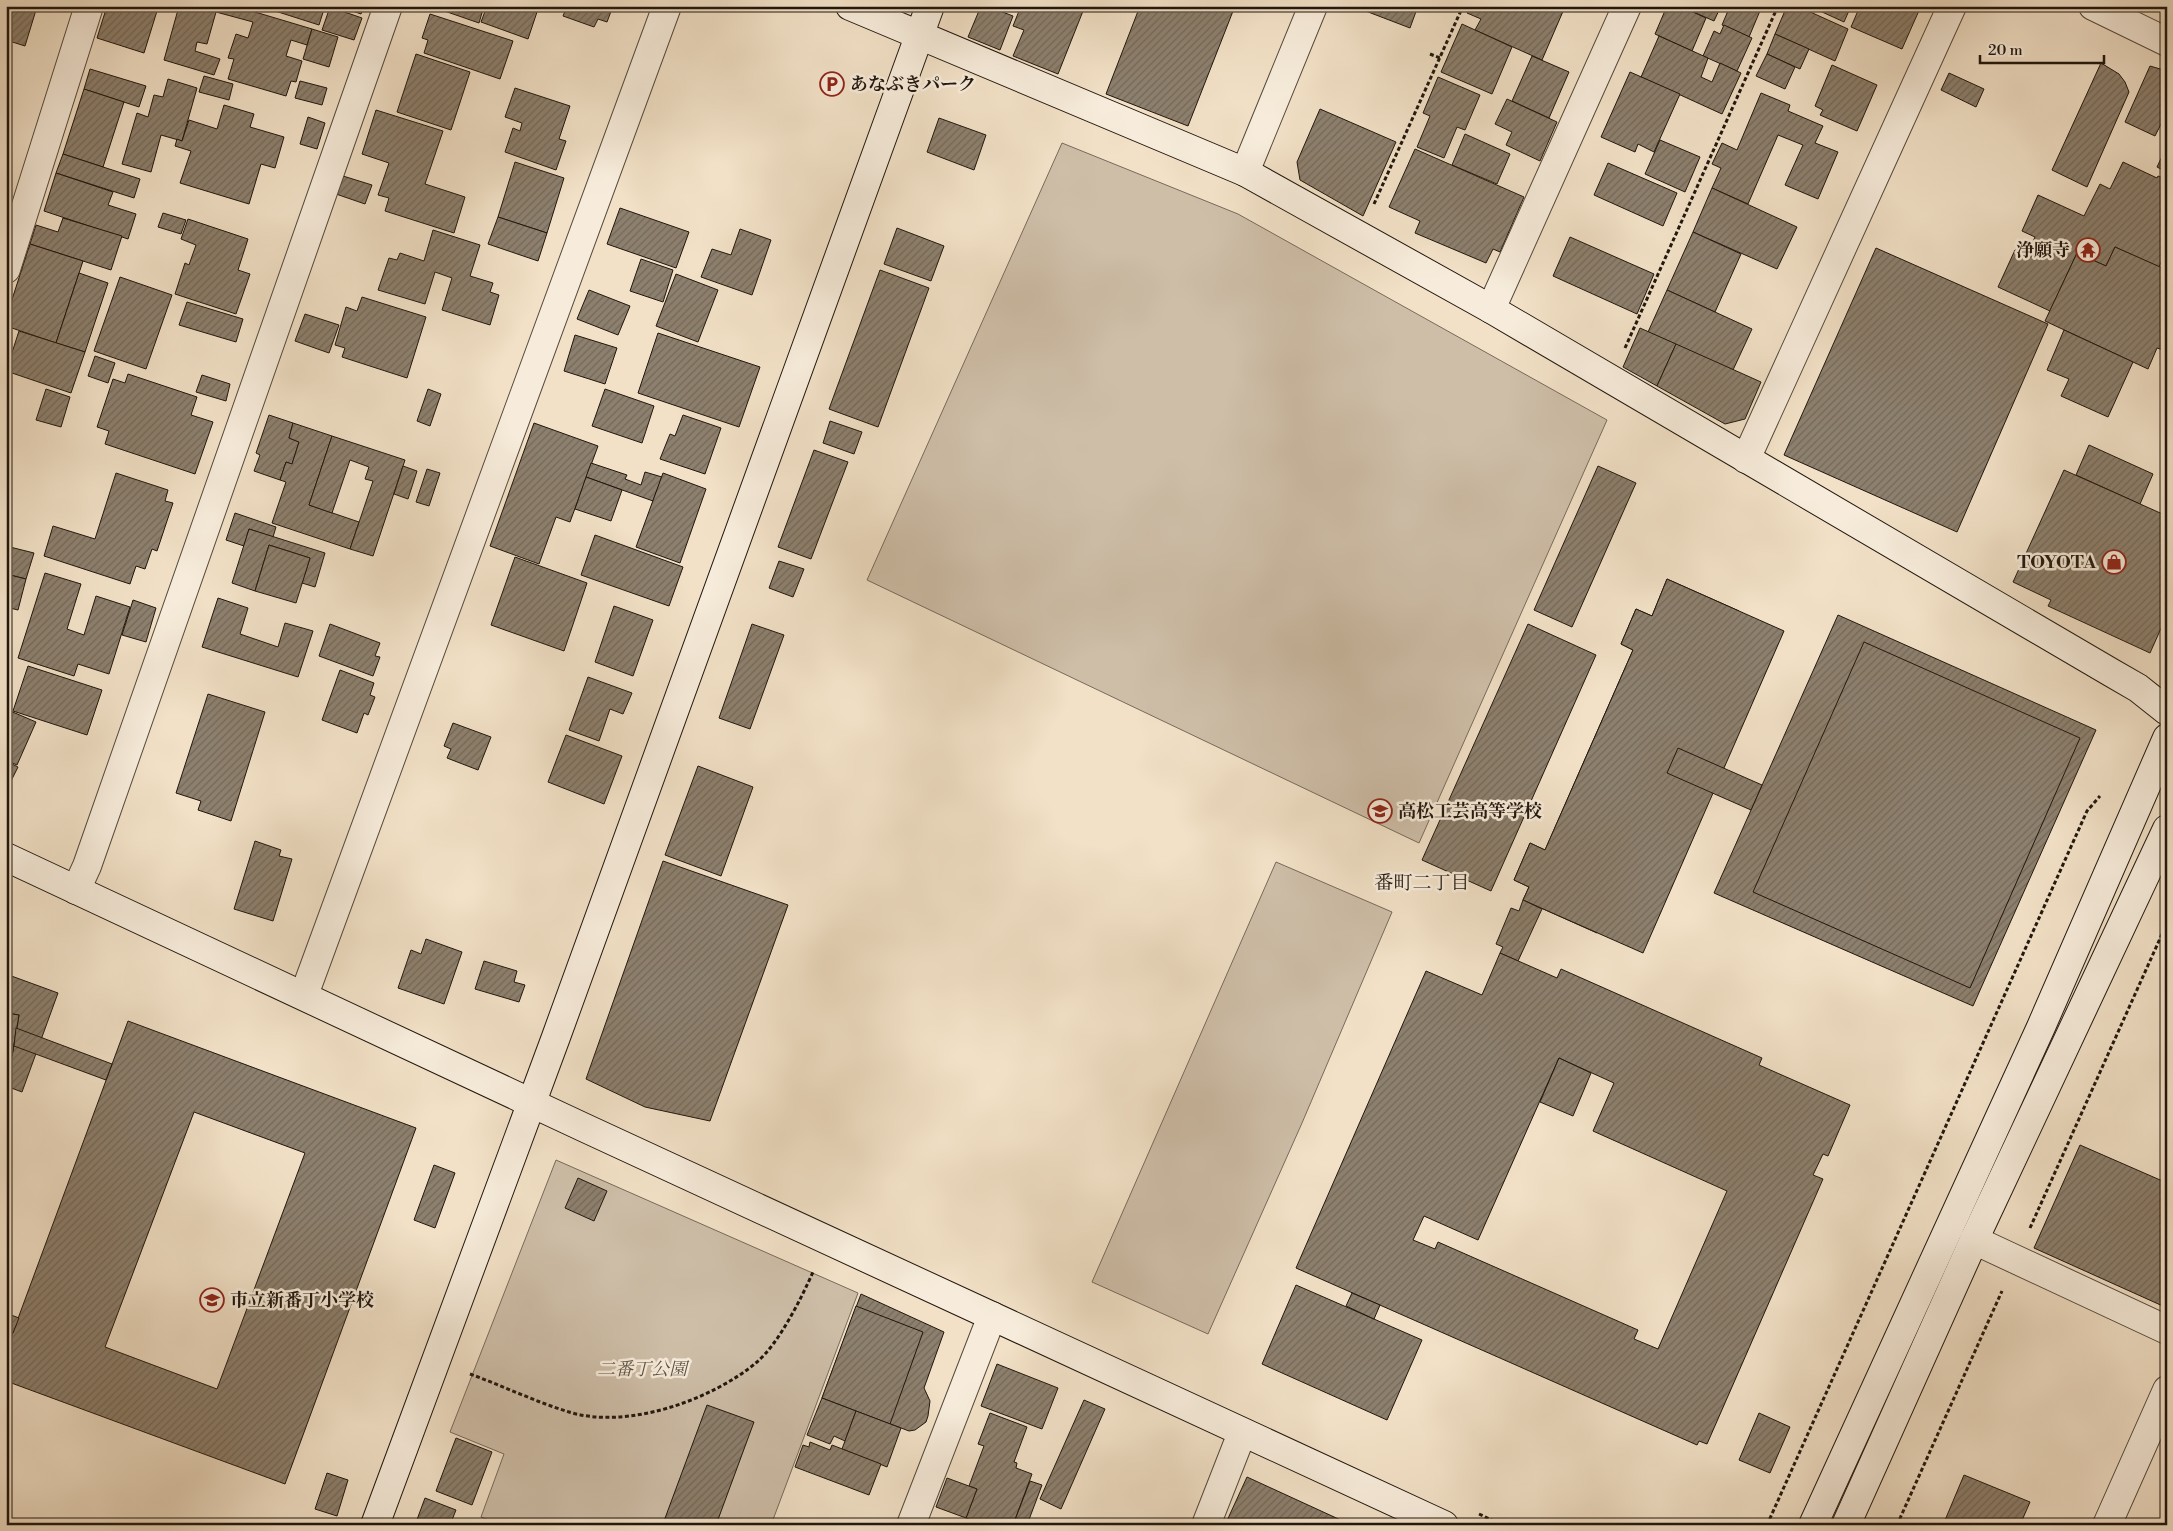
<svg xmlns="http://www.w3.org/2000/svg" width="2173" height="1531" font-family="'Libre Bodoni','Noto Serif JP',serif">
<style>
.park{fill:#cebea8;stroke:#776a5b}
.building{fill:url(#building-hatch);stroke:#20160e;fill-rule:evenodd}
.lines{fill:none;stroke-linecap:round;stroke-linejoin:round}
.street-casing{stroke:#54493c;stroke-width:30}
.secondary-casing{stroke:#20160e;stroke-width:30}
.path{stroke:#20160e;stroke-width:3;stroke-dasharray:4 2.5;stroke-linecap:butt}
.street{stroke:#f7ecdb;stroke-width:28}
.secondary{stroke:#f7ecdb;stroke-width:28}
.labels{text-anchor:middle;stroke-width:5;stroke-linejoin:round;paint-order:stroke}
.poi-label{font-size:18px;font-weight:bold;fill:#20160e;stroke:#f7ecdb;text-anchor:start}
.park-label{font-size:18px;font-style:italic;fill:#5d5144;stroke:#f7ecdb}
.neighbourhood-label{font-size:19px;fill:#20160e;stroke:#f7ecdb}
</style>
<defs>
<pattern id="building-hatch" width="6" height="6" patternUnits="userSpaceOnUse" patternTransform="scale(1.25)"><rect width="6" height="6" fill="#8d806e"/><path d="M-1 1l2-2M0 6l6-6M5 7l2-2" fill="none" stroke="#736859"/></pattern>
</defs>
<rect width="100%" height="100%" fill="#f2e1c7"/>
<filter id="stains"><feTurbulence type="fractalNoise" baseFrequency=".004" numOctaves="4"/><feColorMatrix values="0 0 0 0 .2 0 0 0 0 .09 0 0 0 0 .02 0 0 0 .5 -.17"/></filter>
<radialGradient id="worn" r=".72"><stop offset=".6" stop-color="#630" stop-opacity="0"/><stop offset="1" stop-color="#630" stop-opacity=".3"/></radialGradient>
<g class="park">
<path d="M1062 143 1238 214 1607 420 1419 843 867 580Z"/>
<path d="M1276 862 1392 912 1302 1123 1208 1334 1092 1282Z"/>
<path d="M556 1160 858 1293 771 1525H502L481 1517 504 1454 450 1432Z"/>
</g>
<g class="building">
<path d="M6 6H26L36 10 25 46 6 40Z"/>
<path d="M107 6H141L157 11 144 53 97 38Z"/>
<path d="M179 6H235L312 29 307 45 291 40 286 56 302 61 296 82 291 81 286 96 228 79 234 59 228 58 236 34 248 38 253 22 216 12 207 44 197 42 195 51 220 59 214 75 164 60Z"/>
<path d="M273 6H325L319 25 272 10Z"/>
<path d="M338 6H364L361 14Z"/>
<path d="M430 6H484L479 23Z"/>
<path d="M487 6H539L528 39 481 22Z"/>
<path d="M567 6H613L607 22 598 19 594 27 563 16Z"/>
<path d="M981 6H987L1013 16 1000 50 968 37Z"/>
<path d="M1021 6H1085L1058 74 1013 56 1024 30 1013 26Z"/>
<path d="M1140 6H1235L1188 126 1106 94Z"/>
<path d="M1364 6H1418L1410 28 1363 10Z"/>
<path d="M1470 6H1557L1564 9 1542 60 1475 30 1481 19 1467 13Z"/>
<path d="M1667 6H1680L1706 18 1692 51 1655 34Z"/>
<path d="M1680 6H1721L1714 21Z"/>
<path d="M1730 6H1762L1749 37 1722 25Z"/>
<path d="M1787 6H1797L1848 29 1835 61 1775 34Z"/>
<path d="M1809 6H1851L1844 22Z"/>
<path d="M1860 6H1921L1902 49 1851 27Z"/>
<path d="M330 7 362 18 354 40 322 30Z"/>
<path d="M430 14 513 41 500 79 424 53 428 40 422 38Z"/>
<path d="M1462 24 1512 47 1492 94 1441 72Z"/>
<path d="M1724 25 1752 38 1737 71 1703 56 1714 31 1720 34Z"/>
<path d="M312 29 338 37 329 67 303 59Z"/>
<path d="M1775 34 1809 49 1800 69 1767 54Z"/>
<path d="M1659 36 1708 58 1701 77 1712 82 1720 63 1741 73 1722 114 1641 77Z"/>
<path d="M416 54 470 72 451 130 397 112Z"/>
<path d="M1767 54 1795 67 1785 89 1756 76Z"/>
<path d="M1532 56 1569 72 1549 118 1512 101Z"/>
<path d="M2101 63 2119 74 2125 82 2129 92 2087 187 2052 170Z"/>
<path d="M1832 65 1877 85 1857 131 1820 115 1823 110 1815 106Z"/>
<path d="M2150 66 2167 71V112L2155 136 2125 122Z"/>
<path d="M90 69 146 86 139 107 84 89Z"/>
<path d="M1630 72 1680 94 1654 152 1638 144 1635 152 1601 137Z"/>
<path d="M1949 73 1984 89 1976 107 1941 90Z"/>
<path d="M204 76 233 84 229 100 199 92Z"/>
<path d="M1438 77 1480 95 1465 130 1457 127 1444 158 1417 147 1430 116 1423 113Z"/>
<path d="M168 79 197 88 182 141 161 135 151 172 122 164 137 113 148 117 154 95 163 97Z"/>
<path d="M300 81 327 88 322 105 295 98Z"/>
<path d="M515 88 570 106 559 139 566 141 556 170 505 152 513 128 520 131 522 123 505 117Z"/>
<path d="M84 89 124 102 103 167 63 154Z"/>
<path d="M1761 93 1790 105 1788 111 1823 126 1815 143 1838 152 1818 199 1785 185 1803 145 1778 135 1748 204 1712 188 1721 168 1712 164 1722 143 1737 150Z"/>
<path d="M1507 99 1557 122 1540 161 1506 145 1512 132 1495 124Z"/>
<path d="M224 105 254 114 250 127 284 137 275 168 261 164 249 204 180 183 191 151 175 146 177 139 182 141 189 120 217 129Z"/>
<path d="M1320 109 1396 142 1363 216 1300 180 1297 162Z"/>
<path d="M376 110 443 131 425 184 465 197 454 233 385 211 389 198 378 195 389 163 362 154Z"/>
<path d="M308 117 325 123 317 149 300 144Z"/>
<path d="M939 118 986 135 974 170 927 152Z"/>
<path d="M1465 134 1510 154 1497 184 1452 165Z"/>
<path d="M1660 140 1700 157 1685 192 1645 174Z"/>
<path d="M2167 146V172L2157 167Z"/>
<path d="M1415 149 1524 197 1500 252 1493 249 1486 263 1415 233 1420 221 1389 207Z"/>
<path d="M63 154 140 179 134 198 56 173Z"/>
<path d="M515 162 564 178 547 233 498 217Z"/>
<path d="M2123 162 2157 178 2158 176 2167 180V258L2164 256 2159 267 2115 247 2106 266 2077 253 2050 311 1998 287 2015 250 2027 255 2035 237 2022 231 2038 195 2084 216 2100 184 2110 189Z"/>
<path d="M1608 163 1677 193 1663 226 1594 195Z"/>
<path d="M56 173 113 192 108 205 136 214 128 239 44 211Z"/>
<path d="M343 176 372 185 365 204 336 194Z"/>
<path d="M1712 188 1797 227 1777 269 1693 232Z"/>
<path d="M620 208 689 232 676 268 607 244Z"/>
<path d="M163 213 186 220 181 234 158 227Z"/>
<path d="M498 217 547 233 538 261 488 244Z"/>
<path d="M63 218 122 236 111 270 30 244 36 225 58 232Z"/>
<path d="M188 219 248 239 238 270 250 274 236 314 175 294 185 263 189 265 196 245 181 239Z"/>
<path d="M897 228 944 246 931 281 884 264Z"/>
<path d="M740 229 771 240 752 295 701 277 712 249 731 255Z"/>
<path d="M433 230 480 245 470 276 493 283 490 292 499 295 490 325 442 310 452 278 435 272 425 304 378 290 389 258 397 260 400 253 424 261Z"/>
<path d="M1693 232 1741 254 1715 312 1667 290Z"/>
<path d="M1570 237 1654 274 1637 314 1553 276Z"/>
<path d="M30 244 83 261 56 343 6 326V318Z"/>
<path d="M2115 247 2167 270V307L2164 313H2167V351L2157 348 2148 369 2045 321 2077 253 2106 266Z"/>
<path d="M1876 248 2048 324 1957 532 1784 455Z"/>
<path d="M641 259 673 270 663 302 630 291Z"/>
<path d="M880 270 929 288 878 427 829 409Z"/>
<path d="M79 273 108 283 85 352 56 343Z"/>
<path d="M676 274 718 290 698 342 656 326Z"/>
<path d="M120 277 172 295 146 369 94 351Z"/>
<path d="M589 290 630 306 618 335 577 319Z"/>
<path d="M1667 290 1752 329 1733 370 1648 332Z"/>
<path d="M362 297 426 317 407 378 342 357 345 348 335 345 346 307 357 311Z"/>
<path d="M187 302 243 319 236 342 179 325Z"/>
<path d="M305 314 339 325 329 353 295 341Z"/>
<path d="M1640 328 1676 344 1657 386 1623 367Z"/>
<path d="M2064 330 2133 362 2108 417 2061 396 2069 379 2047 370Z"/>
<path d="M19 331 85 352 71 393 6 371Z"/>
<path d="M658 333 760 367 739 427 638 393Z"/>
<path d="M575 335 617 348 605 384 564 371Z"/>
<path d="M1676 344 1761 382 1745 419 1725 424 1657 386Z"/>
<path d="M95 356 115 363 108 383 88 376Z"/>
<path d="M128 374 197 397 191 415 213 422 195 474 105 444 109 431 97 427 113 379 125 383Z"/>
<path d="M202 375 230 384 226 401 196 392Z"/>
<path d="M46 389 70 397 61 427 36 420Z"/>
<path d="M428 389 441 394 430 426 417 421Z"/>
<path d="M605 389 654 406 642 443 592 426Z"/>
<path d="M269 415 293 423 289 438 299 442 292 464 286 462 280 480 254 471 260 455 256 453Z"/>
<path d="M683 415 721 428 705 474 660 459 670 434 675 436Z"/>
<path d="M830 421 862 432 854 454 823 443Z"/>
<path d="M293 423 332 436 309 505 359 522 350 549 272 523 286 482 280 480 286 462 292 464 299 442 289 438Z"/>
<path d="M534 423 598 446 570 522 556 517 539 564 490 546Z"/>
<path d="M332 436 405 460 373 556 350 549 373 481 365 479 369 467 350 460 332 513 309 505Z"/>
<path d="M2089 445 2153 474 2140 504 2076 475Z"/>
<path d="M814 450 848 462 811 559 778 547Z"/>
<path d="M591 463 627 475 625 479 641 485 645 472 662 477 653 501 586 477Z"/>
<path d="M403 466 417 471 408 499 394 494Z"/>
<path d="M1598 466 1636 483 1572 627 1534 610Z"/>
<path d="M427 469 440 473 429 506 416 502Z"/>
<path d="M2064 470 2167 516V615L2150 653 2048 606 2051 600 2013 582Z"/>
<path d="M116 473 168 490 165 501 173 503 157 551 152 549 145 569 136 566 130 584 44 556 53 526 95 539Z"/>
<path d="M663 473 706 489 680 563 636 547Z"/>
<path d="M586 477 622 490 611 521 575 509Z"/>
<path d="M235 513 276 527 273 537 249 529 244 546 226 540Z"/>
<path d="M249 529 325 553 315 587 302 583 310 558 269 545 255 591 232 583Z"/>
<path d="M595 535 683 567 669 606 581 575Z"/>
<path d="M269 545 310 558 296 603 255 591Z"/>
<path d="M6 546 34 553 26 579 6 574Z"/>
<path d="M515 557 587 583 564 651 491 625Z"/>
<path d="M779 561 804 569 793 597 769 588Z"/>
<path d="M45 573 81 584 67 629 84 635 96 596 130 607 109 674 78 664 74 676 18 658Z"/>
<path d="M6 574 26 579 18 610 6 607Z"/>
<path d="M1667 579 1739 611 1597 933 1523 900 1529 887 1514 880 1530 843 1545 850 1633 650 1621 644 1636 609 1652 616Z"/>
<path d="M1667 579 1784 631 1643 953 1523 900 1529 887 1514 880 1530 843 1545 850 1633 650 1621 644 1636 609 1652 616Z"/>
<path d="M218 598 248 608 240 634 278 647 285 623 313 631 298 677 202 647Z"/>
<path d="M133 600 156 608 146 642 122 635Z"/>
<path d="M614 606 653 620 633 676 595 662Z"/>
<path d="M6 612 11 613 6 630Z"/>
<path d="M1838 615 2096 730 1973 1006 1714 893Z"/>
<path d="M330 624 380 643 375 656 380 657 373 676 319 656Z"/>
<path d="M752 624 784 635 750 729 719 718Z"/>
<path d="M1528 624 1596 655 1491 891 1422 860Z"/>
<path d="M1864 642 2080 738 1970 988 1753 892Z"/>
<path d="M28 666 102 690 87 735 13 711Z"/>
<path d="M340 670 374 683 370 695 375 697 368 715 364 713 357 733 322 720Z"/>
<path d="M588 677 632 693 623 714 610 709 599 741 569 730Z"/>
<path d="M208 694 265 712 231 821 198 810 201 801 176 793Z"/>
<path d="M8 710 36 722 17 765 6 760V714Z"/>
<path d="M453 723 491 737 478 770 447 758 451 749 444 746Z"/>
<path d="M566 735 622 756 604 804 548 782Z"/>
<path d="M1678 748 1762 785 1751 810 1667 773Z"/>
<path d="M6 761 18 767 6 791Z"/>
<path d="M698 766 753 787 721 876 665 855Z"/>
<path d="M255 841 281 850 279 856 292 859 273 921 234 909Z"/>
<path d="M663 861 788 905 710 1121 645 1107 586 1079Z"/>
<path d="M1523 900 1542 909 1518 961 1500 953 1503 947 1496 944 1511 908 1519 911Z"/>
<path d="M426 939 462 952 444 1004 398 988 411 950 421 954Z"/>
<path d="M1500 953 1557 978 1561 969 1762 1058 1759 1065 1850 1105 1828 1156 1823 1154 1813 1175 1823 1179 1707 1444 1699 1441 1697 1445 1296 1268 1426 971 1482 995ZM1559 1058 1614 1083 1593 1131 1727 1191 1658 1349 1634 1339 1638 1330 1438 1242 1435 1249 1413 1240 1424 1216 1478 1240Z"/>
<path d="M484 961 517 971 514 982 525 985 519 1002 475 989Z"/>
<path d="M6 974 58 993 22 1092 6 1086Z"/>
<path d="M6 1013 19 1015 6 1092Z"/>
<path d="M6 1013 19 1015 12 1056 6 1055Z"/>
<path d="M128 1021 416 1128 285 1484 6 1381V1351ZM194 1112 305 1153 217 1389 105 1347Z"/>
<path d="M16 1028 112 1064 106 1080 14 1046Z"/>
<path d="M1559 1058 1591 1073 1573 1116 1540 1102Z"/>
<path d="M2080 1145 2167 1183 2165 1307 2034 1248Z"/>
<path d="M434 1165 455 1173 435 1228 414 1220Z"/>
<path d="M578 1178 607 1191 594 1221 565 1208Z"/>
<path d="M1296 1285 1422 1340 1387 1420 1262 1364Z"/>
<path d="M1352 1293 1380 1305 1374 1319 1346 1306Z"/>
<path d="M861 1294 944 1332 924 1388 930 1401 928 1416 926 1422 915 1430 909 1431 822 1398Z"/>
<path d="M856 1306 923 1332 890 1424 822 1398Z"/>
<path d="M6 1313 19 1318 13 1333 6 1330Z"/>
<path d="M997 1364 1058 1388 1042 1429 981 1406Z"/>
<path d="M822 1398 856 1411 845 1441 834 1436 830 1444 807 1435Z"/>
<path d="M1084 1400 1105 1409 1061 1509 1040 1499Z"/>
<path d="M707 1405 754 1422 716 1525H673L664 1521Z"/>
<path d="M856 1411 901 1428 887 1467 842 1449Z"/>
<path d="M990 1413 1027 1427 1014 1462 1017 1463 1016 1468 1032 1474 1013 1525H984L966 1518 977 1489 969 1486 984 1446 978 1444Z"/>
<path d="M1759 1413 1790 1427 1770 1473 1739 1460Z"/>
<path d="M456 1438 492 1452 472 1505 436 1491Z"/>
<path d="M810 1442 830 1450 832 1445 881 1464 869 1495 795 1467 803 1445 809 1447Z"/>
<path d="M327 1473 348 1480 337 1516 315 1509Z"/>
<path d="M1964 1475 2030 1502 2020 1525H1943Z"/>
<path d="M1247 1477 1345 1522 1344 1525H1225Z"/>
<path d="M947 1478 977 1489 966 1518 936 1507Z"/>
<path d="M1030 1481 1042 1485 1027 1525H1013Z"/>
<path d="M425 1498 456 1510 450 1525H415Z"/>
</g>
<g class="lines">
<g class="street-casing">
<g id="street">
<path d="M2093 6 2167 42"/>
<path d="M1245 172 1313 6"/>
<path d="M6 269 89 6"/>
<path d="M1491 309 1627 6"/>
<path d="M1746 459 1952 6"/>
<path d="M76 890 87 866 388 6"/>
<path d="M304 995 667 6"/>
<path d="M1974 1240 2167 1330"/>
<path d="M911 1525 992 1316"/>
<path d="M1206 1525 1242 1433"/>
<path d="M2107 1525 2167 1390"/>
</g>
</g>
<g class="secondary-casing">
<g id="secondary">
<path d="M850 6 1245 172 1491 309 2112 673 2138 688 2167 711"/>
<path d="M6 857 585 1128 1444 1525"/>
<path d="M375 1525 556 1037 930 6"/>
<path d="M1813 1525 2041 1027 2167 738"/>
<path d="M1846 1525 1974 1240 2167 829"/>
</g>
</g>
<g class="path">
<path d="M1430 54 1440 58"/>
<path d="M1374 204 1463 6"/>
<path d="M1625 348 1778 6"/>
<path d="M2030 1228 2167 923"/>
<path d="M470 1374C503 1386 536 1402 569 1412 627 1430 712 1400 757 1362 779 1343 801 1299 813 1272"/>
<path d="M1479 1514 1502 1525"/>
<path d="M1767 1525 2087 811 2100 796"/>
<path d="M1897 1525 2002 1291"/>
</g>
<use href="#street" class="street"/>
<use href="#secondary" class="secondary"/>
</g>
<defs>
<g id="parking-ring" transform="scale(1.25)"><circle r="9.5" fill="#f7ecdb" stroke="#8f2418" stroke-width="1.5"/><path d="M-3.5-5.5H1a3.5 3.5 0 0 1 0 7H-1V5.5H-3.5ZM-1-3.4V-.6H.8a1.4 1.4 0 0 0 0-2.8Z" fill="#8f2418"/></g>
<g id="temple-ring" transform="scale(1.25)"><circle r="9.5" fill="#f7ecdb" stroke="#8f2418" stroke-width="1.5"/><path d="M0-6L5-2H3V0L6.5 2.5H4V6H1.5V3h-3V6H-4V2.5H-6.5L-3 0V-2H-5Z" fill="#8f2418"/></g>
<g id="shop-ring" transform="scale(1.25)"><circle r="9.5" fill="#f7ecdb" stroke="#8f2418" stroke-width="1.5"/><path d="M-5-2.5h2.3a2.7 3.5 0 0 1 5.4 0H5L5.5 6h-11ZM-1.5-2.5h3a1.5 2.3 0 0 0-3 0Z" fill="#8f2418"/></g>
<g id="school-ring" transform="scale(1.25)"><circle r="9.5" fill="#f7ecdb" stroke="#8f2418" stroke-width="1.5"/><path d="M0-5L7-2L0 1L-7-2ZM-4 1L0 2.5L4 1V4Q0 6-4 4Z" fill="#8f2418"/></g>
</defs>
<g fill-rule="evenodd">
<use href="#parking-ring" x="832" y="84"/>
<use href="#temple-ring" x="2088" y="250"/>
<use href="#shop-ring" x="2114" y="562"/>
<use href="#school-ring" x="1380" y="811"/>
<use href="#school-ring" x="212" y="1300"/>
</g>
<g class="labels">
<g class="poi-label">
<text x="850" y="90">あなぶきパーク</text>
<text x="2070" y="256" text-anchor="end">浄願寺</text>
<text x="2096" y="568" text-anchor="end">TOYOTA</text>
<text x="1398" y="817">高松工芸高等学校</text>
<text x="230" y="1306">市立新番丁小学校</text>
</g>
<g class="park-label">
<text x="642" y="1375">二番丁公園</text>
</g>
<g class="neighbourhood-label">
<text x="1422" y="889">番町二丁目</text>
</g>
</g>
<rect width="2173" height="1531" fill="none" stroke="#f2e1c7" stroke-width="25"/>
<rect x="8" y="8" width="2158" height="1516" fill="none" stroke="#20160e" stroke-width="2.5"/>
<rect x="12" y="12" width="2148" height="1506" fill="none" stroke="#20160e"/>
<path d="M1980 55v8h124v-8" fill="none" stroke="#20160e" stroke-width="2.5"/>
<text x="1988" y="55" font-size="15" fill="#20160e" stroke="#f7ecdb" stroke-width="4" paint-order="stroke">20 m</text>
<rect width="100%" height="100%" filter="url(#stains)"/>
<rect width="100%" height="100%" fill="url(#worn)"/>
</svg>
